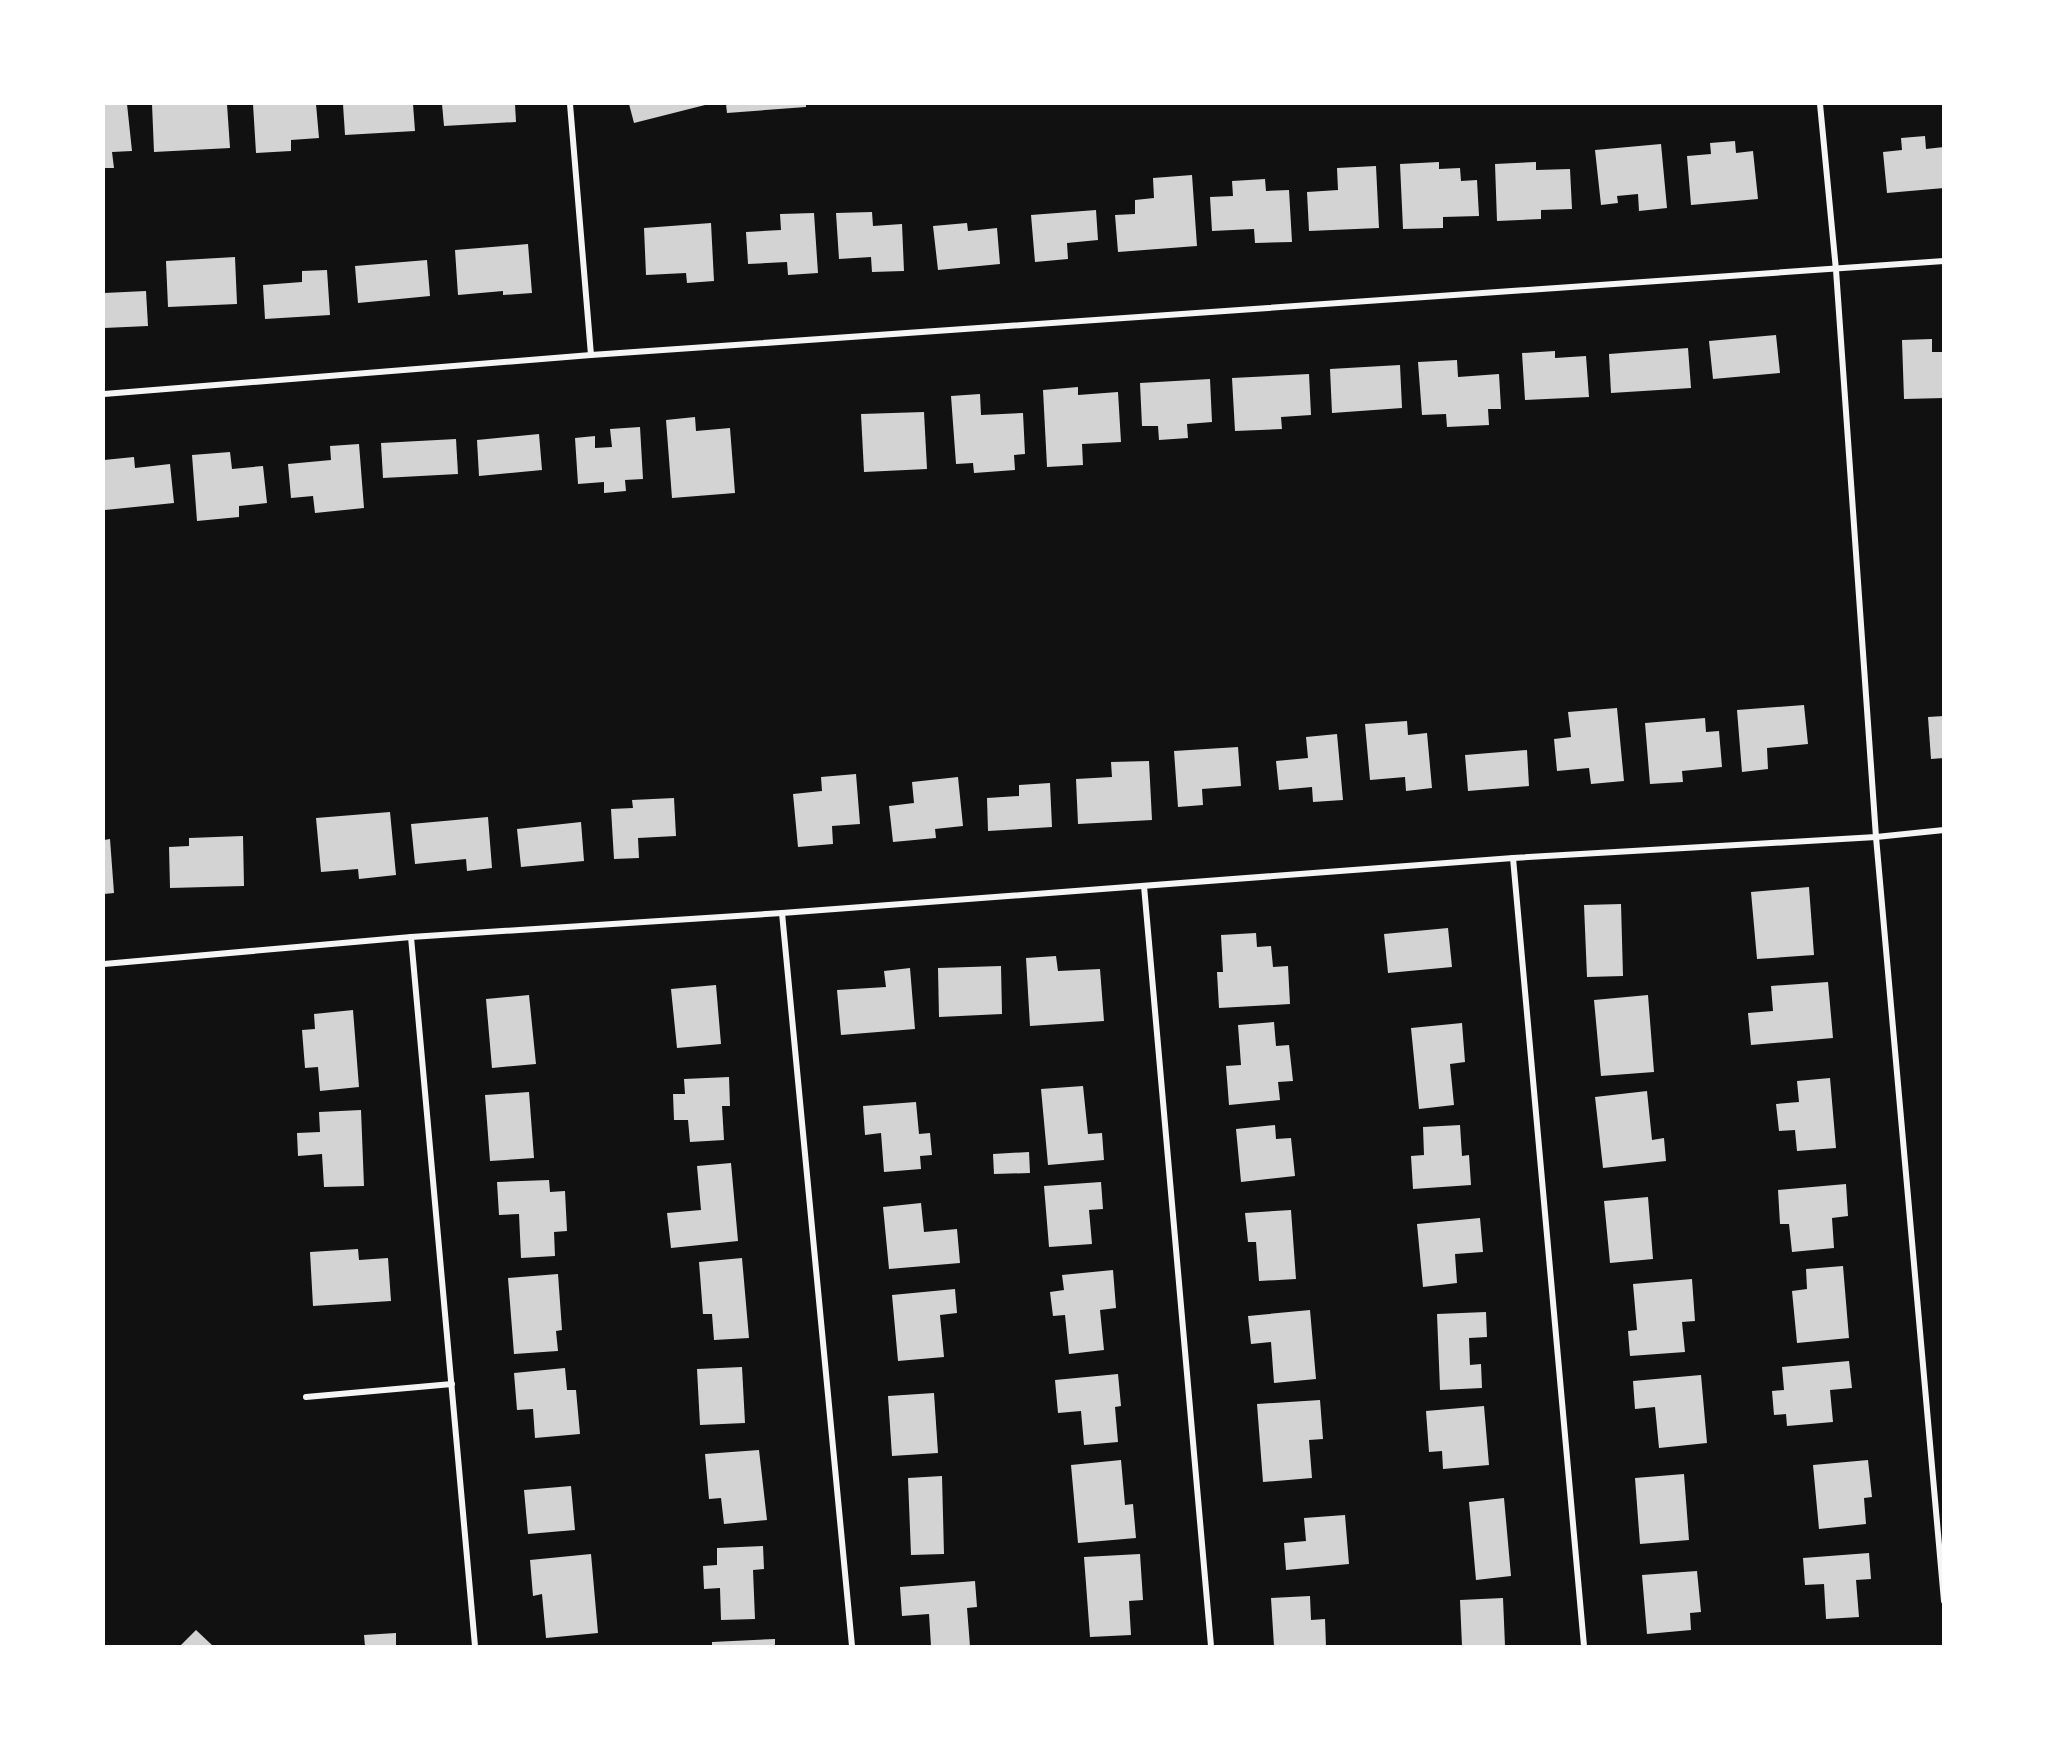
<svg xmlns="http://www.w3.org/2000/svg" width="2047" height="1750" font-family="Commissioner,sans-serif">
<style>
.building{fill:#d3d3d3}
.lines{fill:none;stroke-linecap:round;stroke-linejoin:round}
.minor{stroke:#f5f5f5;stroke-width:6}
</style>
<rect width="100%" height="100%" fill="#111"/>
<g class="building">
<path d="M104 104H127L132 151 112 152 114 168H104Z"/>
<path d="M152 104H227L230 148 154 152Z"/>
<path d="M253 104H316L319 138 291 140V151L256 153Z"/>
<path d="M343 104H413L415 131 345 135Z"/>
<path d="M442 104H515L516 122 444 126Z"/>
<path d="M629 104H709L634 123Z"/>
<path d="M726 104H806V107L727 113Z"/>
<path d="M1925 136 1926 149 1944 147V188L1887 193 1883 152 1902 150 1901 138Z"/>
<path d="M1735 141 1736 153 1753 151 1758 199 1691 205 1687 156 1711 154 1710 143Z"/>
<path d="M1661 144 1667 208 1639 211 1638 194 1617 196 1618 203 1601 205 1595 150Z"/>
<path d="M1439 162V169L1460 168 1461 181 1477 180 1479 216 1443 217V228L1403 229 1400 164Z"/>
<path d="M1536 162V170L1570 169 1572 209 1541 210V219L1497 221 1495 164Z"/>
<path d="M1376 166 1379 228 1309 231 1307 192 1338 190 1337 168Z"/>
<path d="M1192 175 1197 246 1118 252 1115 215 1135 214V200L1154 198 1153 178Z"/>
<path d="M1265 179 1266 191 1289 190 1292 242 1255 243 1254 229 1212 231 1210 197 1233 196 1232 181Z"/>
<path d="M1096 210 1098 240 1067 243 1068 259 1035 262 1031 215Z"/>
<path d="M872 212 873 226 902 224 904 271 872 272 871 257 839 259 836 213Z"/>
<path d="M814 213 818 273 788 275 787 262 748 264 746 232 781 230 780 214Z"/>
<path d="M711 223 714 281 687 283 686 273 646 275 644 228Z"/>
<path d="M967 223 968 231 997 228 1000 264 938 270 933 226Z"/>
<path d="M528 244 532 293 503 295V291L458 295 455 250Z"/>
<path d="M235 257 237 304 168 307 166 261Z"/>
<path d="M427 260 430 296 358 303 355 266Z"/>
<path d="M327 270 330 315 265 319 263 285 302 282V271Z"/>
<path d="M146 291 148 326 104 328V293Z"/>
<path d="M1776 335 1780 373 1713 379 1709 341Z"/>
<path d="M1932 339V352H1944V398L1904 399 1902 340Z"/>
<path d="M1688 348 1691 388 1611 393 1609 354Z"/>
<path d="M1555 351V358L1586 356 1589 397 1525 400 1522 353Z"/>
<path d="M1457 360 1458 377 1499 374 1501 409H1488L1489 425 1447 427 1446 414 1422 415 1418 362Z"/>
<path d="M1400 365 1402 408 1332 413 1330 369Z"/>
<path d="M1309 374 1311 415 1281 417 1282 429 1235 431 1232 378Z"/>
<path d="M1210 379 1212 422 1187 424 1188 438 1159 440 1158 426H1142L1140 383Z"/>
<path d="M1078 387V395L1118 392 1121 442 1082 444 1083 465 1047 467 1043 390Z"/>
<path d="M980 394 981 415 1023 413 1025 454 1014 455 1015 470 974 473 973 463 956 464 951 396Z"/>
<path d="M924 412 927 469 864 472 861 414Z"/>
<path d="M695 417 696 431 730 428 735 493 672 498 666 420Z"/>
<path d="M640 427 643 479 625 480 626 491 604 493V482L578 484 575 438 595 436V448L612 447 610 429Z"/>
<path d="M539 434 542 470 479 476 477 440Z"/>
<path d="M456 439 458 474 383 478 381 443Z"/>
<path d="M359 444 364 508 315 513 313 496 291 498 288 464 331 460 330 446Z"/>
<path d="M230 452 232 469 263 466 267 503 239 506V517L197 521 192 455Z"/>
<path d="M134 457 135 468 170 464 174 503 105 510 104 460Z"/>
<path d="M1804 705 1808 744 1767 748 1768 769 1742 772 1737 710Z"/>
<path d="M1617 708 1624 781 1591 784 1589 768 1557 771 1554 739 1571 737 1568 712Z"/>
<path d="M1944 716V758L1931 759 1928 717Z"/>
<path d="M1705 718 1706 732 1719 731 1722 767 1682 771 1683 782 1650 784 1645 723Z"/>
<path d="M1407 721 1408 735 1427 733 1432 788 1406 791 1405 777 1370 780 1365 724Z"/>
<path d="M1337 734 1343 800 1313 802 1312 787 1279 790 1276 761 1308 758 1306 737Z"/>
<path d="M1238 747 1241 786 1202 789 1203 805 1178 807 1174 751Z"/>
<path d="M1527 750 1529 786 1468 791 1465 755Z"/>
<path d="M1149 761 1152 820 1078 824 1076 779 1112 777 1111 762Z"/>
<path d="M856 774 860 824 832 826 833 844 798 847 793 794 822 791 821 777Z"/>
<path d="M958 777 963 826 935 829 936 838 893 842 889 806 914 803 912 782Z"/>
<path d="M1050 783 1052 827 988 831 987 798 1019 796V785Z"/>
<path d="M674 798 676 836 638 838 639 858 614 859 611 809 633 808 632 800Z"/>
<path d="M390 812 396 875 359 879 358 869 321 872 316 818Z"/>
<path d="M488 817 492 868 467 871 466 859 415 864 411 824Z"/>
<path d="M581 822 584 861 521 867 517 829Z"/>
<path d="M243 836 244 886 170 888 169 847 189 846V838Z"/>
<path d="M110 839 114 893 104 894V840Z"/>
<path d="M1809 887 1814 955 1757 959 1751 892Z"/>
<path d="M1621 904 1623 976 1587 977 1584 905Z"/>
<path d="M1448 928 1452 967 1388 973 1384 934Z"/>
<path d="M1256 933 1257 947 1271 946 1273 967 1288 966 1290 1004 1219 1008 1217 972H1223L1221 935Z"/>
<path d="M1056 956 1058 971 1100 969 1104 1021 1030 1026 1026 958Z"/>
<path d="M1001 966 1002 1014 939 1017 938 968Z"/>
<path d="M910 968 915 1029 841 1035 837 990 886 987 884 971Z"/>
<path d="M1828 982 1833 1038 1751 1045 1748 1013 1773 1011 1771 986Z"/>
<path d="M716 985 721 1044 677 1048 671 989Z"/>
<path d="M529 995 536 1064 492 1068 486 999Z"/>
<path d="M1648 995 1654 1072 1601 1076 1594 1000Z"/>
<path d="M353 1010 359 1087 320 1091 318 1067 305 1068 302 1030 315 1029 314 1014Z"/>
<path d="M1274 1022 1276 1046 1289 1045 1293 1081 1278 1082 1280 1100 1229 1105 1226 1066 1241 1065 1238 1025Z"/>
<path d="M1462 1023 1465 1062 1450 1064 1454 1105 1419 1109 1411 1028Z"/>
<path d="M729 1077 730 1106H722L724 1140 690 1142 688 1120H674L673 1094H685L684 1079Z"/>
<path d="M1830 1078 1836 1148 1797 1151 1795 1130 1779 1131 1776 1104 1799 1102 1797 1081Z"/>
<path d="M1083 1086 1088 1134 1102 1133 1104 1160 1048 1165 1041 1089Z"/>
<path d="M1647 1091 1652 1140 1664 1138 1666 1161 1603 1168 1595 1097Z"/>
<path d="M529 1092 534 1158 490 1161 485 1095Z"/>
<path d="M916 1102 919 1134 930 1133 932 1155 920 1156 921 1169 884 1172 881 1133 865 1135 863 1106Z"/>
<path d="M361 1110 364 1186 324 1187 322 1154 298 1156 297 1133 320 1132 319 1112Z"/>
<path d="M1275 1125 1276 1139 1291 1138 1295 1176 1241 1182 1236 1129Z"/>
<path d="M1460 1125 1462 1156 1469 1155 1471 1185 1413 1189 1411 1156 1424 1155 1423 1127Z"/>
<path d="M1029 1152 1030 1173 994 1174 993 1154Z"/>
<path d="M731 1163 738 1241 671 1248 667 1213 701 1210 697 1166Z"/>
<path d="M549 1180 550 1192 565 1191 567 1231 554 1232 555 1256 521 1258 519 1214 499 1215 497 1182Z"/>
<path d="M1101 1182 1103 1209 1089 1210 1092 1244 1049 1247 1044 1186Z"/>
<path d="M1846 1184 1848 1216 1832 1218 1834 1248 1792 1252 1789 1224H1780L1778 1190Z"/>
<path d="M1648 1197 1653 1259 1610 1263 1604 1201Z"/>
<path d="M921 1203 924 1232 957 1229 960 1263 889 1269 883 1207Z"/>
<path d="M1291 1210 1296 1279 1259 1281 1256 1242H1248L1245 1213Z"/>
<path d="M1480 1218 1483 1252 1455 1254 1457 1283 1423 1287 1417 1224Z"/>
<path d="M358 1249 359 1260 388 1258 391 1301 313 1306 310 1252Z"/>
<path d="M742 1258 749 1338 714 1340 712 1314H703L699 1262Z"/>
<path d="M1843 1266 1849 1338 1797 1343 1792 1291 1807 1289 1806 1269Z"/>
<path d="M1113 1270 1116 1308 1100 1310 1104 1350 1069 1354 1065 1315 1053 1316 1050 1292 1064 1290 1062 1275Z"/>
<path d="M558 1274 562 1330 556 1331 558 1351 514 1354 508 1278Z"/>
<path d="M1692 1279 1695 1321 1682 1322 1685 1352 1630 1356 1628 1331 1637 1330 1633 1284Z"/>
<path d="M955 1289 957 1313 940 1315 944 1357 898 1361 892 1295Z"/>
<path d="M1310 1310 1316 1379 1274 1383 1271 1342 1251 1344 1248 1316Z"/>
<path d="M1486 1312 1487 1337 1469 1338 1470 1365 1481 1364 1482 1388 1440 1390 1437 1314Z"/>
<path d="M1849 1361 1852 1388 1830 1390 1833 1422 1787 1426 1786 1414 1774 1415 1772 1391 1784 1390 1782 1367Z"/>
<path d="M742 1367 745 1423 700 1425 697 1369Z"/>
<path d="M565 1368 567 1390H576L580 1434 535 1438 533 1409 517 1410 514 1373Z"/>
<path d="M1118 1374 1121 1406 1115 1407 1118 1442 1084 1445 1081 1411 1058 1413 1055 1380Z"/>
<path d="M1701 1375 1707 1443 1659 1448 1655 1407 1635 1409 1633 1381Z"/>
<path d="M934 1393 938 1453 892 1456 888 1396Z"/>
<path d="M1320 1400 1323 1439 1309 1440 1312 1478 1263 1482 1257 1404Z"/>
<path d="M1484 1406 1489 1465 1443 1469 1442 1451 1429 1452 1426 1411Z"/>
<path d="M759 1450 767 1520 724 1524 721 1498 709 1499 705 1454Z"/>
<path d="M1121 1460 1125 1505 1133 1504 1136 1538 1078 1543 1071 1465Z"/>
<path d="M1868 1460 1872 1497 1864 1498 1866 1524 1819 1529 1813 1465Z"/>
<path d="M1684 1474 1689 1540 1640 1544 1635 1478Z"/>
<path d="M942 1476 944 1554 911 1555 908 1478Z"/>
<path d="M571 1486 575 1530 528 1534 524 1490Z"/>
<path d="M1504 1498 1511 1576 1476 1580 1469 1502Z"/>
<path d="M1345 1515 1349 1564 1286 1570 1284 1543 1306 1541 1304 1518Z"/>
<path d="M763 1546 764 1569 753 1570 755 1619 721 1620 720 1588 704 1589 703 1566 717 1565V1548Z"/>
<path d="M1869 1553 1871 1579 1856 1580 1859 1617 1826 1619 1824 1584 1805 1585 1803 1558Z"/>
<path d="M591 1554 598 1633 546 1638 542 1594 533 1596 530 1560Z"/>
<path d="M1140 1554 1143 1600 1129 1601 1131 1635 1090 1637 1084 1557Z"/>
<path d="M1697 1571 1701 1612 1690 1613 1691 1630 1647 1634 1642 1575Z"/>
<path d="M975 1581 977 1607 967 1608 970 1646H931L929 1614 902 1616 900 1587Z"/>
<path d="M1310 1596 1311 1620 1325 1619 1326 1646H1274L1271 1598Z"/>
<path d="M1503 1598 1505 1646H1462L1460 1600Z"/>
<path d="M196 1630 213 1646H180Z"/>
<path d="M396 1633V1646H365L364 1635Z"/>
<path d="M775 1639V1646H712V1642Z"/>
</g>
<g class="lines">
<g class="minor">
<path d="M570 104 591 355"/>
<path d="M1820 104 1836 270 1876 837 1944 1601"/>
<path d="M104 394 591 355 1944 261"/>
<path d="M1513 858 1584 1646"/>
<path d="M1144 886 1211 1646"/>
<path d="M782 913 852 1646"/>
<path d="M411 937 475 1646"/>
<path d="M104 964 411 937 782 913 1513 858 1876 837 1944 830"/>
<path d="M306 1397 452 1384"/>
</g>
</g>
<rect width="2047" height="1750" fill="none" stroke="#ffffff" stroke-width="210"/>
</svg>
